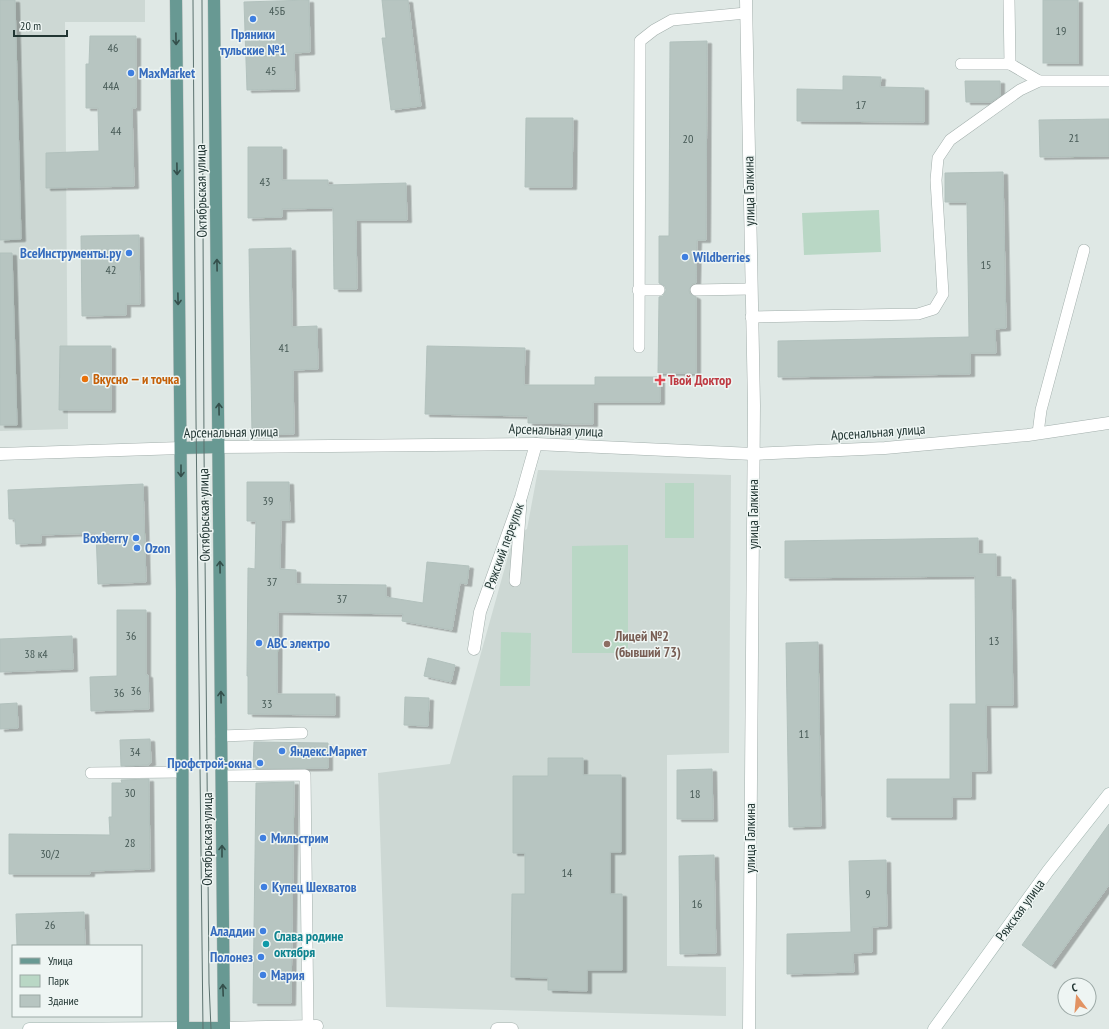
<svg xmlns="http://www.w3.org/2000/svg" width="1109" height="1029" font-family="'PT Sans Narrow',sans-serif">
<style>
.built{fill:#cdd8d4}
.green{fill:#b9d7c5}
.building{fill:#b7c5c1;stroke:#b2c1bd;filter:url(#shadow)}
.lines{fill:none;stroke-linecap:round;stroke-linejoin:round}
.lane-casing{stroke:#a3afac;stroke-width:12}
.street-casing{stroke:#a3afac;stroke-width:13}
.secondary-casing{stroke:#9fb3ae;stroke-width:13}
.primary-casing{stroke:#bdc3c2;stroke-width:13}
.lane{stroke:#fff;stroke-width:11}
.street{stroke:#fff;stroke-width:12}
.secondary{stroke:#fff;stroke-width:12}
.primary{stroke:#689993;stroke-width:12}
.tram{stroke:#5c726f;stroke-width:1}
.oneway{stroke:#344f4b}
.shop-dot{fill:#3f7fe0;stroke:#eef5f3;stroke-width:1.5}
.food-dot{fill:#e8710a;stroke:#eef5f3;stroke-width:1.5}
.health-dot{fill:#e0444e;stroke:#eef5f3;stroke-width:1.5}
.education-dot{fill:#8d6e63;stroke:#eef5f3;stroke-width:1.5}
.culture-dot{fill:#0f9aa8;stroke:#eef5f3;stroke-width:1.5}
.labels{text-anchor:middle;stroke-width:3;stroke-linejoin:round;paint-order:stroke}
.number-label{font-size:12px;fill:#475a56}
.shop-label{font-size:14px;font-weight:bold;fill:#366cbe;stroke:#eef5f3;text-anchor:start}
.street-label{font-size:14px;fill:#223633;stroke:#eef5f3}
.food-label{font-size:14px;font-weight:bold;fill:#c56008;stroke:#eef5f3;text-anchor:start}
.health-label{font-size:14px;font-weight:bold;fill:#be3a42;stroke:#eef5f3;text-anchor:start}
.education-label{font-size:14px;font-weight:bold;fill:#785e54;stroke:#eef5f3;text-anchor:start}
.culture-label{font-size:14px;font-weight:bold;fill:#0d838f;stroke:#eef5f3;text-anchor:start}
</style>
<defs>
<filter id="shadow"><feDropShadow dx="4.5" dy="2.5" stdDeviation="0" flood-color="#0004"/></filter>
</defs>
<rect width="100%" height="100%" fill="#dfe8e5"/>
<g class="built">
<path d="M0 0H145V22H65L68 429 0 431Z"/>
<path d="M538 470 731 475 729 753 667 755V966L726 967V1016L386 1007 378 773 450 764 514 535 527 529Z"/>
</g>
<g class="green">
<path d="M879 210 881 252 804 255 802 213Z"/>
<rect x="665" y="483" width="29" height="55"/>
<path d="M628 545V653H572V546Z"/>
<path d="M501 632 531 633 530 686H500Z"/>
</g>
<g class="building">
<path d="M0 0H15L21 239 0 240Z"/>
<path d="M309 0 310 52 294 53 295 89 247 90 244 2Z"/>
<path d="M382 0H408L421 106 391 110 382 38H386Z"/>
<rect x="1043" y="0" width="35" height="63"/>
<path d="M90 36H136V108H132L134 186 46 188V153L99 151 98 108H86V64H89Z"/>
<path d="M707 41 706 240H697L696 283 692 284 689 290 690 294 696 297V373H658L659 297 663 296 666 290 665 286 659 283V236H669L670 42Z"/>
<path d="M843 76 881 77 880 87 924 88V122L797 121V89L843 90Z"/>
<path d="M965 81H1000V96L991 102H966Z"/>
<path d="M526 118H573L572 187H525Z"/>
<path d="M1109 119V156L1040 157 1039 120Z"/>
<path d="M248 147H282V180H328V185L406 183 407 220H356L357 289H334L333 208 282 209V217L248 218Z"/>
<path d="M1003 172 1006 328 995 329 996 353H970V374L778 377V341L969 337 967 202H945V173Z"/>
<path d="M139 235 140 304H126V315L82 316 81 236Z"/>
<path d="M291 248 292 327 317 326 318 369 293 370 294 434 252 435 249 249Z"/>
<path d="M0 253H12L17 425H0Z"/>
<path d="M60 346H111V410H59Z"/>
<path d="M427 346 525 348 524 385H595V377H660V402H593V424L528 423V416L425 414Z"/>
<path d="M247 482H289L290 520H281L280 569 296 570V584L386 585V597L423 603 427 562 469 566 467 584 460 583 452 630 402 621 403 614 278 612 277 694H335V715L248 714V676H247L248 568 255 569 256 521H247Z"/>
<path d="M143 484 146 582 98 584 96 533 41 535V543L16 544 15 519H9L8 490Z"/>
<path d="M978 538V554H996V577H1011L1013 705H986L987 771H971V797H952V817H887V779H950V704H976L975 576 785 578V541Z"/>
<path d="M117 610H146V675H148L149 709 91 711 90 677 117 676Z"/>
<path d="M72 636 73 669 0 672V639Z"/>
<path d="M818 642 821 826 789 827 786 643Z"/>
<path d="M428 658 455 665 451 682 424 676Z"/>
<path d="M405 697 429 698 428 726 404 725Z"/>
<path d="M17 703 18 728 0 729V704Z"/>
<path d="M150 739 151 763H149V765L121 766 120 740Z"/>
<path d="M254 742 328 743V768L256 769V767H253Z"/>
<path d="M548 758H583V775H621V852H610V894H622V970H587V991L548 990V978L511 977 512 894H525V853H513V776H548Z"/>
<path d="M712 769 713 819H677V770Z"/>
<path d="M149 779 150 869 90 871V874H9V834L110 835 109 817H112V783H122L121 780Z"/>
<path d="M294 782 291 1003H253L256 783Z"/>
<path d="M1109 824V885L1051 966 1022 945Z"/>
<path d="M714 855 716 953 680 954 679 856Z"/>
<path d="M886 860 887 926 872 927V952L853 953 854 972 787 974V934L851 932 849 861Z"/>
<path d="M84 912 85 946H17L16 914Z"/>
</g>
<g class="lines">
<g class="lane-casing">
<g id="lane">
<path d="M1009 0 1010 64 1039 81"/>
<path d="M961 64H1010"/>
<path d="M638 290H659"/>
<path d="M696 290 750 289"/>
<path d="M751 317 918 314 934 309 943 294 936 180 938 158 950 140 1020 90 1039 81H1109"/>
<path d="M639 347 640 41 654 30 672 20 746 13"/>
<path d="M1038 433 1041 410 1084 250"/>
<path d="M515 581 521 503"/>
<path d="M221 736 302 733"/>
<path d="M91 773 182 772"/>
<path d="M222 776 305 775 308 1026"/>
</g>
</g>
<g class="street-casing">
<g id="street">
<path d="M746 0 754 405 749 1029"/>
<path d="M218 447 536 444 753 454 885 448 1028 435 1109 423"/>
<path d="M0 454 181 448"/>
<path d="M474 649 480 612 521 497 536 444"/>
<path d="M224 1028 317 1026"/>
<path d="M497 1029H512"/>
</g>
</g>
<g class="secondary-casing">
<g id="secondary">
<path d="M29 1029 183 1028"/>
<path d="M934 1029 1048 871 1109 794"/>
</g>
</g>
<g class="primary-casing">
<g id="primary">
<path d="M176 0 182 591 183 1029"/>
<path d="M214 0 224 1029"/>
<path d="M181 448 218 447"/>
<path d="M183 1028H224"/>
</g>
</g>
<use href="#lane" class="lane"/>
<use href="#street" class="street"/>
<use href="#secondary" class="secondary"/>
<use href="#primary" class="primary"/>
<g class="tram">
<path d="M193 0 196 419 203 1029"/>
<path d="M202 0 204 448 209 983 211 1029"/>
</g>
</g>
<defs><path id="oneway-shaft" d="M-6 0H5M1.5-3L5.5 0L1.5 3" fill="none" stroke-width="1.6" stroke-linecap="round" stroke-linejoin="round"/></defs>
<g class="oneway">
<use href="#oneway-shaft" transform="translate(176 39) rotate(89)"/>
<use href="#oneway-shaft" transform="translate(177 169) rotate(89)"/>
<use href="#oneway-shaft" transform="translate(217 265) rotate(-91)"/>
<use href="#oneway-shaft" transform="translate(178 299) rotate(89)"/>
<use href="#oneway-shaft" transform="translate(219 409) rotate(-91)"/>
<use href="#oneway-shaft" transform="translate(181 471) rotate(90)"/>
<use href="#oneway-shaft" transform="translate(220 567) rotate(-91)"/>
<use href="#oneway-shaft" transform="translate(221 697) rotate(-91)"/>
<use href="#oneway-shaft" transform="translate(222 851) rotate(-90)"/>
<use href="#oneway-shaft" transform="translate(223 990) rotate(-92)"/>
</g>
<g class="shop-dot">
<circle cx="253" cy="19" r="4"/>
<circle cx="131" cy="73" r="4"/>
<circle cx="129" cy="253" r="4"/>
<circle cx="685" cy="257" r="4"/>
<circle cx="136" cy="538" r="4"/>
<circle cx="137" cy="548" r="4"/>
<circle cx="259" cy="643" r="4"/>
<circle cx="282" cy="751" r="4"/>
<circle cx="260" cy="763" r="4"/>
<circle cx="263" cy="838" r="4"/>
<circle cx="264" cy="887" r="4"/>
<circle cx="263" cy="931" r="4"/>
<circle cx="261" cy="957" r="4"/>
<circle cx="263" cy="975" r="4"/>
</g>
<circle class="food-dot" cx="85" cy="379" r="4"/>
<path class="health-dot" d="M658 374h4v4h4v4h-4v4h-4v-4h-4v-4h4z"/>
<circle class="education-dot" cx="607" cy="644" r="4"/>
<circle class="culture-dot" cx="266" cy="944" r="4"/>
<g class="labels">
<g class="number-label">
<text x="277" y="15">45Б</text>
<text x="1061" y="35">19</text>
<text x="113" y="52">46</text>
<text x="271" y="75">45</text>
<text x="111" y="90">44А</text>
<text x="861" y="109">17</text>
<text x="116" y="135">44</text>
<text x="1074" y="142">21</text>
<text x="688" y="143">20</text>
<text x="265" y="186">43</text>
<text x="986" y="269">15</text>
<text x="111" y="274">42</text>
<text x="284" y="352">41</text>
<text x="268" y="505">39</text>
<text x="272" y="586">37</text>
<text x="342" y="603">37</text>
<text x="131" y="640">36</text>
<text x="994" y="645">13</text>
<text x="36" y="658">38 к4</text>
<text x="136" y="695">36</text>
<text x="119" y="697">36</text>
<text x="267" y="708">33</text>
<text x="804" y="738">11</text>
<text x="135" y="756">34</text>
<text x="130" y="797">30</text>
<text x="695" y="798">18</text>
<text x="130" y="847">28</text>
<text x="50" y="858">30/2</text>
<text x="567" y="877">14</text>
<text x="868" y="898">9</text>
<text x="697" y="908">16</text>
<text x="50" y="929">26</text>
</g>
<g class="shop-label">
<text x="253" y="39" text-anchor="middle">Пряники<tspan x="253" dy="16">тульские №1</tspan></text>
<text x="139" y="78">MaxMarket</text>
<text x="121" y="258" text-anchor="end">ВсеИнструменты.ру</text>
<text x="693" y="262">Wildberries</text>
<text x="128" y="543" text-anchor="end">Boxberry</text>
<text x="145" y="553">Ozon</text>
<text x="267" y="648">АВС электро</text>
<text x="290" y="756">Яндекс.Маркет</text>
<text x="252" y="768" text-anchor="end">Профстрой-окна</text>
<text x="271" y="843">Мильстрим</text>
<text x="272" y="892">Купец Шехватов</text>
<text x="255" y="936" text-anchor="end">Аладдин</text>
<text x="253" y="962" text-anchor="end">Полонез</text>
<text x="271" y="980">Мария</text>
</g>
<g class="street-label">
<text transform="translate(201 191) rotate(-91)" y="5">Октябрьская улица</text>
<text transform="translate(749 191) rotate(-91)" y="5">улица Галкина</text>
<text transform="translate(556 430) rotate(2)" y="5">Арсенальная улица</text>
<text transform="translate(231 432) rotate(-1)" y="5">Арсенальная улица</text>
<text transform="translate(878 432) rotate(-4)" y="5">Арсенальная улица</text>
<text transform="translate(753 514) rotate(-90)" y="5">улица Галкина</text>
<text transform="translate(204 515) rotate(-91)" y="5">Октябрьская улица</text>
<text transform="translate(504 546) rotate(-70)" y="5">Ряжский переулок</text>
<text transform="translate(750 838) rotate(-90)" y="5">улица Галкина</text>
<text transform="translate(207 839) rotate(-90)" y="5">Октябрьская улица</text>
<text transform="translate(1020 910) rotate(-54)" y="5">Ряжская улица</text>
</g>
<g class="food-label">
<text x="93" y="384">Вкусно — и точка</text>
</g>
<g class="health-label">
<text x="668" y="385">Твой Доктор</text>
</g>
<g class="education-label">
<text x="615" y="641">Лицей №2<tspan x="615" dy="16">(бывший 73)</tspan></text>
</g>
<g class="culture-label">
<text x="274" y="941">Слава родине<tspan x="274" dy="16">октября</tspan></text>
</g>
</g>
<rect x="12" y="945" width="130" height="72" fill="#eef5f3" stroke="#9ca9a6"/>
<rect x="20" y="958" width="20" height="6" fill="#689993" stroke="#9ca9a6"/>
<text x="48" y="965" font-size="12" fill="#223633">Улица</text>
<rect x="20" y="975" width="20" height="12" fill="#b9d7c5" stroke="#9ca9a6"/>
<text x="48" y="985" font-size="12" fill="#223633">Парк</text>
<rect x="20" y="995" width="20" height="12" fill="#b7c5c1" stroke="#9ca9a6"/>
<text x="48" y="1005" font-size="12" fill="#223633">Здание</text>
<g transform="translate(1077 997) rotate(344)"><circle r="19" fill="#eef5f3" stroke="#9ca9a6"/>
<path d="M0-3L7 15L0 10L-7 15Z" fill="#e29363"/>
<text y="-6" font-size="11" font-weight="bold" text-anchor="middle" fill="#223633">С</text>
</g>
<path d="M14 30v6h53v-6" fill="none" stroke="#223633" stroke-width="2"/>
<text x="20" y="30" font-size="12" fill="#223633" stroke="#eef5f3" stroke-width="3" paint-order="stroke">20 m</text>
</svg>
